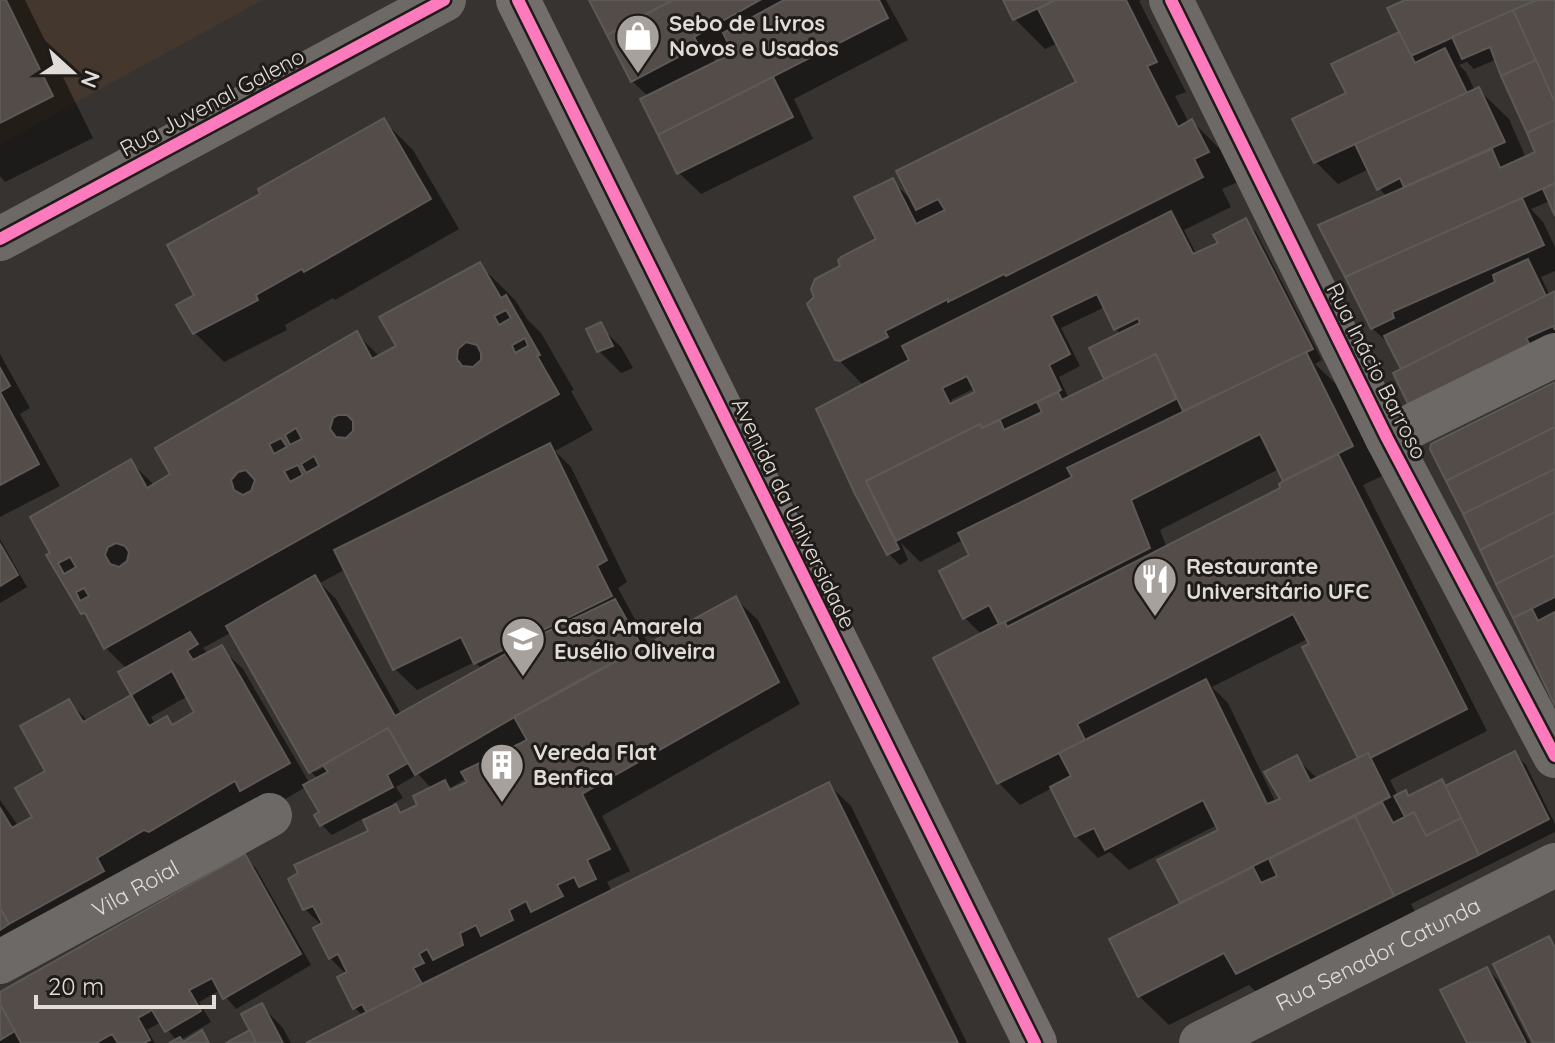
<svg xmlns="http://www.w3.org/2000/svg" width="1555" height="1043" font-family="Quicksand,sans-serif">
<style>
.built{fill:#43372e}
.shadow{fill:#0007;fill-rule:evenodd}
.building{fill:#544c48;stroke:#5c5956;stroke-width:2;fill-rule:evenodd}
.lines{fill:none;stroke-linecap:round;stroke-linejoin:round}
.minor{stroke:#6c6966;stroke-width:44}
.tertiary{stroke:#6c6966;stroke-width:44}
.secondary{stroke:#736e6c;stroke-width:44}
.cycleway-casing{stroke:#1e1b18;stroke-width:17}
.cycleway{stroke:#fd7abc;stroke-width:12}
.labels{text-anchor:middle;stroke-width:6;stroke-linejoin:round;paint-order:stroke}
.poi-label{font-size:22px;font-weight:bold;fill:#e1dcd8;stroke:#1e1b18;text-anchor:start}
.street-label{font-size:22px;fill:#e1dcd8;stroke:#1e1b18}
</style>
<rect width="100%" height="100%" fill="#373330"/>
<path class="built" d="M0 0H263L0 144Z"/>
<g class="shadow">
<path d="M0 0H25L93 138 5 182 0 176Z"/>
<path d="M591 0H886L908 40 794 99 813 139 701 194 679 173 642 100 649 97 632 81ZM734 50 736 54 717 64 714 59Z"/>
<path d="M1005 0H1142L1139 1 1186 92 1175 96 1189 123 1192 121 1222 151 1238 182 1222 189 1231 207 1184 230 1197 255 1220 243 1245 221 1256 232 1322 360 1315 364 1336 384 1382 476 1363 485 1487 731 1390 780 1398 796 1405 792 1410 797 1442 782 1447 787 1515 754 1526 765 1555 824V832L1411 904 1422 926 1267 1003 1249 985 1169 1025 1139 996 1184 904 1182 902 1220 831 1217 825 1129 870 1110 852 1098 858 1076 836 1052 788 1020 805 999 783 982 635 964 617 972 556 963 540 920 562 901 543 908 560 900 565 889 554 856 492 864 386 835 356 817 298 842 267 878 240 892 181 914 202 1079 83 1058 43 1045 49 1015 19ZM1105 307 1115 328 1121 334 1106 378 1108 380 1069 399 1059 377 1080 366 1061 328ZM975 388 978 393 954 405 951 400ZM1279 469 1285 481 1283 489 1167 548 1160 530ZM1307 639 1361 759 1318 779 1296 758 1283 800 1276 803 1228 703 1212 687Z"/>
<path d="M1409 0H1555V211L1550 201 1531 209 1543 222 1555 247V271L1541 277 1550 296 1555 293V341L1403 370 1392 347 1372 328 1321 226 1387 197 1379 188 1369 169 1338 184 1316 162 1295 120 1348 94 1401 33ZM1497 59 1537 153 1526 158 1509 119 1479 90 1475 91 1466 72 1459 65 1467 62 1474 69Z"/>
<path d="M384 121 413 150 459 229 335 300 333 298 285 325 287 330 224 362 194 332 197 296 263 194Z"/>
<path d="M480 265 515 300 527 319 541 333 574 390 571 391 593 430 555 451 571 467 627 582 618 588 649 645 736 599 758 620 800 704 602 816 630 871 607 882 612 892 829 785 851 806 967 1043H311L364 1017 354 1007 347 975 330 958 321 925 305 909 371 832 364 818 332 835 321 824 322 812 306 787 0 964V800L19 827 34 817 68 701 88 721 134 696 120 673 127 669 106 648 48 556 131 462 155 486 357 334 380 357 398 347ZM346 569 395 669 417 690 475 662 482 669 401 714 336 599 320 583ZM232 632 311 772 318 779 310 784 243 669 221 648 209 654 203 648ZM188 696 197 713 174 726 167 719 156 725 151 717ZM515 751 519 759 502 767 496 761ZM333 762 315 772V768ZM418 774 432 789 420 806 403 814 392 804 403 798 396 787ZM467 778 470 783 453 791 450 788Z"/>
<path d="M599 325 621 347 633 368 621 373 599 351 589 330Z"/>
<path d="M0 354 30 408 20 414 60 486 0 517Z"/>
<path d="M1555 385V701L1498 583Z"/>
<path d="M0 539 27 587 0 603Z"/>
<path d="M244 856 255 867 311 965 236 1009 220 990 199 1002 211 1022 180 1040 182 1043H173L177 1041 161 1022 147 1030 155 1043H0V994Z"/>
<path d="M1487 969 1498 980 1530 1043H1469Z"/>
<path d="M262 1006 283 1028 291 1043H230L252 1031Z"/>
</g>
<g class="building">
<path d="M0 0H6L53 96 0 123Z"/>
<path d="M589 0H671V1L607 35Z"/>
<path d="M673 0H760L694 37 699 46 631 82 607 35Z"/>
<path d="M784 0H879L888 18 658 135 640 99 733 53 723 33Z"/>
<path d="M1003 0H1055L1013 20Z"/>
<path d="M1055 0H1126L1157 62 1147 66 1178 127 1192 119 1209 152 1194 159 1203 177 1006 276 1004 274 948 302V299L885 331 888 337 840 361 835 360 807 304 814 297 811 289 815 279 840 266 838 260 841 257 876 239 854 197 893 178 916 224 945 210 938 199 916 210 896 171 1076 82 1038 9Z"/>
<path d="M1405 0H1537L1411 56 1387 8Z"/>
<path d="M1537 0H1555V103L1513 10Z"/>
<path d="M1513 10 1536 60 1501 76 1490 47 1462 59 1452 37Z"/>
<path d="M1399 32 1415 63 1445 48 1467 93 1314 163 1292 119 1346 93 1331 64Z"/>
<path d="M1536 60 1555 103V120L1527 133 1501 76Z"/>
<path d="M773 77 793 117 677 174 658 135Z"/>
<path d="M1479 87 1505 142 1404 187 1400 178 1377 190 1355 144Z"/>
<path d="M384 118 431 199 304 272 302 269 256 295 258 300 193 334 176 305 194 295 167 245 260 194 258 189Z"/>
<path d="M1555 120V183L1345 277 1318 225 1492 149 1500 168 1535 152 1527 133Z"/>
<path d="M1555 183V216L1543 189Z"/>
<path d="M1522 198 1544 245 1392 312 1394 318 1371 329 1345 277Z"/>
<path d="M1171 211 1193 254 1218 243 1213 235 1246 218 1313 349 1183 411 1156 354 1104 379 1089 348 1140 323 1138 318 1114 330 1097 294 1051 316 1070 354 1049 365 1061 390 982 428 980 424 866 481 899 549 887 555 854 492 816 409 909 360 902 346ZM967 376 975 392 950 404 942 388Z"/>
<path d="M1528 259 1546 296 1401 369 1384 336 1495 282 1493 275Z"/>
<path d="M480 262 501 298 506 295 540 355 537 356 559 394 104 649 85 613 81 614 46 555 50 553 30 517 131 459 147 488 170 474 155 448 357 331 372 359 396 346 379 317ZM506 310 511 318 499 325 494 316ZM525 338 528 346 515 353 512 345ZM466 342 477 345 481 353V360L473 367 462 366 457 359 458 349ZM338 415H347L353 421V431L346 438 336 437 330 429 333 418ZM296 428 302 439 290 445 285 435ZM281 438 287 447 274 454 269 444ZM314 456 319 466 306 473 301 464ZM298 465 303 475 290 482 284 471ZM246 470 255 480 251 491 243 495 234 490 231 480 238 472ZM116 543 125 546 129 552 127 561 119 567 110 564 105 555 108 547ZM70 557 76 567 64 574 58 563ZM84 588 89 596 80 601 76 592Z"/>
<path d="M1555 291V330L1553 326 1526 338 1530 345 1408 404 1393 373Z"/>
<path d="M601 322 613 346 597 352 586 329Z"/>
<path d="M1306 352 1353 446 1283 481 1260 434 1131 500 1150 548 1005 622 999 624 989 605 963 619 939 571 969 555 958 533 1072 477 1067 468Z"/>
<path d="M1156 354 1176 399 896 541 866 481 980 424 982 428 1000 420 1004 430 1042 412 1037 402 1058 392 1062 400Z"/>
<path d="M0 368 10 386 0 392Z"/>
<path d="M1555 382V427L1446 481 1430 449 1431 444Z"/>
<path d="M0 392 39 464 0 485Z"/>
<path d="M1555 427V469L1463 514 1446 481Z"/>
<path d="M550 443 607 560 597 566 612 596 474 664 461 637 393 670 334 550Z"/>
<path d="M1338 454 1467 709 1370 758 1368 753 1358 758 1302 647 1309 644 1293 614 1077 724 1085 740 997 784 933 658 999 624 1005 622 1007 627 1280 488 1279 484 1283 481Z"/>
<path d="M1555 469V512L1480 550 1463 514Z"/>
<path d="M1555 512V555L1496 584 1480 550Z"/>
<path d="M0 544 18 575 0 586Z"/>
<path d="M1555 555V597L1513 618 1496 584Z"/>
<path d="M315 575 395 716 534 638 615 599 642 647 561 690 415 775 388 728 309 773 226 626Z"/>
<path d="M736 596 779 682 582 794 610 849 587 860 596 879 579 887 574 877 557 885 563 896 531 912 526 901 509 910 513 920 481 936 476 925 460 933 463 945 433 960 427 949 419 954 424 963 413 968 422 984 367 1013 362 1004 353 1009 337 977 347 972 338 954 329 959 313 928 322 923 313 906 303 910 288 879 298 873 294 865 368 831 363 820 396 804 400 813 417 805 413 796 445 780 450 790 467 782 461 772 494 756 499 767 516 758 511 748 527 740 514 717Z"/>
<path d="M1532 609 1538 621 1555 612V706L1513 618Z"/>
<path d="M190 632 198 644 187 651 193 660 222 645 290 763 240 791 235 781 149 832 144 830 97 858 104 871 9 924 0 908V808L12 828 32 817 15 788 45 771 20 726 69 699 83 722 131 695 118 672ZM172 671 194 712 172 725 167 716 149 726 131 695Z"/>
<path d="M1206 679 1267 804 1280 799 1264 772 1297 755 1310 781 1368 753 1390 797 1180 903 1157 860 1218 830 1203 800 1105 850 1094 828 1075 837 1050 787 1071 776 1059 753Z"/>
<path d="M388 728 408 763 387 775 393 787 320 826 314 815 319 812 303 785 328 772 323 765Z"/>
<path d="M1515 751 1549 819 1479 855 1445 786Z"/>
<path d="M1442 779 1461 818 1426 836 1414 812 1405 817 1394 796 1406 790 1408 796Z"/>
<path d="M829 782 958 1043H306L404 993Z"/>
<path d="M1382 802 1393 823 1414 812 1426 836 1461 818 1479 855 1394 896 1355 816Z"/>
<path d="M1355 816 1394 896 1236 974 1224 953 1138 997 1109 939 1253 867 1261 883 1277 876 1269 859Z"/>
<path d="M245 854 301 954 223 999 212 978 189 990 201 1011 165 1032 152 1010 138 1018 150 1040 144 1043H118L112 1034 96 1043H21L0 1004V992Z"/>
<path d="M0 908 9 924 0 930Z"/>
<path d="M1549 936 1555 948V1043H1533L1493 964Z"/>
<path d="M1487 967 1526 1043H1467L1440 990Z"/>
<path d="M262 1003 283 1043H256L241 1014Z"/>
<path d="M0 1004 15 1031 0 1040Z"/>
<path d="M202 1030 209 1043H169L180 1037 183 1042Z"/>
<path d="M250 1030 256 1043H226L231 1040Z"/>
</g>
<g class="lines">
<g class="minor">
<path d="M1171 0 1387 438 1555 756"/>
<path d="M1387 438 1555 355"/>
<path id="s1" d="M0 962 270 815"/>
<path id="s2" d="M1201 1043 1555 865"/>
</g>
<path class="tertiary" d="M0 239 444 0"/>
<path class="secondary" d="M518 0 1035 1043"/>
<g class="cycleway-casing">
<g id="cycleway">
<path d="M518 0 1035 1043"/>
<path d="M1171 0 1387 438 1555 756"/>
<path d="M0 239 444 0"/>
</g>
</g>
<use href="#cycleway" class="cycleway"/>
</g>
<defs>
<g id="shop-pin" transform="scale(2.3)"><path d="M0 17L-7.5 6A9.5 9.5 0 1 1 7.5 6Z" fill="#a6a19d" stroke="#1e1b18"/><path d="M-5-2.5h2.3a2.7 3.5 0 0 1 5.4 0H5L5.5 6h-11ZM-1.5-2.5h3a1.5 2.3 0 0 0-3 0Z" fill="#fff"/></g>
<g id="restaurant-pin" transform="scale(2.3)"><path d="M0 17L-7.5 6A9.5 9.5 0 1 1 7.5 6Z" fill="#a6a19d" stroke="#1e1b18"/><path d="M-5-6h1v4h1v-4h1v4h1v-4h1v5L-1.5 .5V6h-2V.5L-5-1ZM5-6V6H3V1.5H1.5Q1.5-4 5-6Z" fill="#fff"/></g>
<g id="university-pin" transform="scale(2.3)"><path d="M0 17L-7.5 6A9.5 9.5 0 1 1 7.5 6Z" fill="#a6a19d" stroke="#1e1b18"/><path d="M0-5L7-2L0 1L-7-2ZM-4 1L0 2.5L4 1V4Q0 6-4 4Z" fill="#fff"/></g>
<g id="building-pin" transform="scale(2.3)"><path d="M0 17L-7.5 6A9.5 9.5 0 1 1 7.5 6Z" fill="#a6a19d" stroke="#1e1b18"/><path d="M-4-6H4V6H1V3H-1V6H-4ZM-2.5-4.3h1.7v1.8h-1.7ZM.8-4.3h1.7v1.8H.8ZM-2.5-1h1.7V.8h-1.7ZM.8-1h1.7V.8H.8Z" fill="#fff"/></g>
</defs>
<g fill-rule="evenodd">
<use href="#shop-pin" x="638" y="36"/>
<use href="#restaurant-pin" x="1155" y="579"/>
<use href="#university-pin" x="523" y="639"/>
<use href="#building-pin" x="502" y="765"/>
</g>
<g class="labels">
<g class="poi-label">
<text x="669" y="31">Sebo de Livros<tspan x="669" dy="25">Novos e Usados</tspan></text>
<text x="1186" y="574">Restaurante<tspan x="1186" dy="25">Universitário UFC</tspan></text>
<text x="554" y="634">Casa Amarela<tspan x="554" dy="25">Eusélio Oliveira</tspan></text>
<text x="533" y="760">Vereda Flat<tspan x="533" dy="25">Benfica</tspan></text>
</g>
<g class="street-label">
<text transform="translate(212 102) rotate(-28)" y="8">Rua Juvenal Galeno</text>
<text transform="translate(1377 371) rotate(63)" y="8">Rua Inácio Barroso</text>
<text transform="translate(794 513) rotate(64)" y="8">Avenida da Universidade</text>
<text dy="8" stroke="none"><textPath href="#s1" startOffset="154">Vila Roial</textPath></text>
<text dy="8" stroke="none"><textPath href="#s2" startOffset="198">Rua Senador Catunda</textPath></text>
</g>
</g>
<g transform="translate(72 72) rotate(111)" stroke="#1e1b18" stroke-width="6" paint-order="stroke">
<path d="M0-6L14 30L0 20L-14 30Z" fill="#e1dcd8"/>
<text y="-12" font-size="22" font-weight="bold" text-anchor="middle" fill="#e1dcd8">N</text>
</g>
<path d="M36 995v12h178v-12" fill="none" stroke="#e1dcd8" stroke-width="4"/>
<text x="48" y="995" font-size="24" fill="#e1dcd8" stroke="#1e1b18" stroke-width="6" paint-order="stroke">20 m</text>
</svg>
